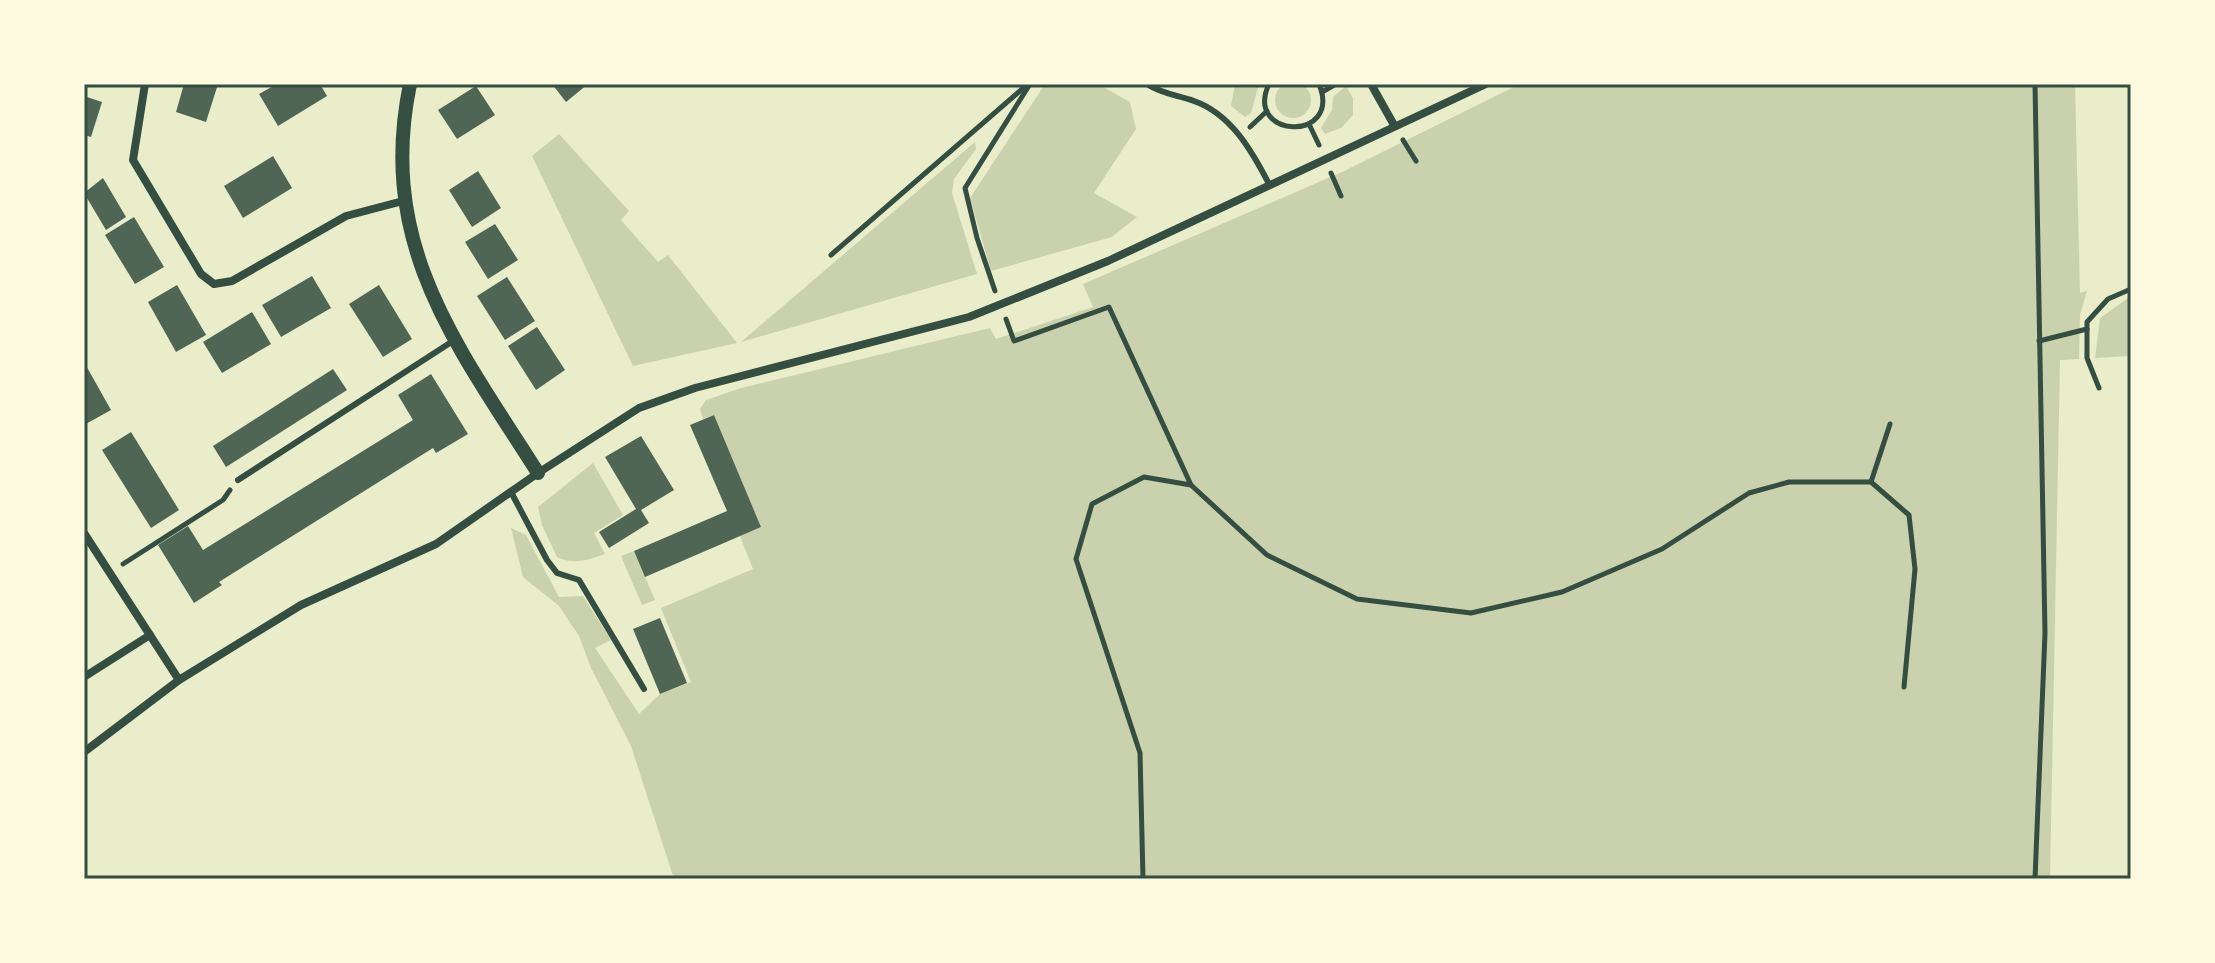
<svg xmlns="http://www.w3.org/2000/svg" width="2215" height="963" font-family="'Fira Sans',sans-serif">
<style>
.green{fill:#cad2ad}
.building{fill:#4f6655}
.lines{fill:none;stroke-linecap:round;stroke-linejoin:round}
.path{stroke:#344e41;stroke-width:5}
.service{stroke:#344e41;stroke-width:6}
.minor{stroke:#344e41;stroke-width:8}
.tertiary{stroke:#344e41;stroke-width:14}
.neatline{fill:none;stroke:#344e41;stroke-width:3}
</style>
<rect width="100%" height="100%" fill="#e9edc9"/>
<g class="green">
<circle cx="1293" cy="100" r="18"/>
<path d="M1045 84H1098L1130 102 1136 129 1094 193 1137 217 1112 237 991 271 970 198Z"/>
<path d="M1235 84H1259L1251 113 1245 117 1231 106Z"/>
<path d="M1520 84H2075L2080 293 2087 291 2080 315 2079 359 2060 360 2050 879H674L631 746 591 668 579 636 559 606 523 577 511 528 526 535 559 597 583 596 611 640 595 648 639 714 660 694 691 682 661 608 753 569 740 536 761 527 714 415 703 419 700 409 706 400 741 388 990 328 996 339 1093 307 1083 284 1342 172Z"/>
<path d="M1346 86 1353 98V115L1341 128 1325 134 1321 128 1332 110 1333 97Z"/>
<path d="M559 134 629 211 621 220 658 262 668 255 737 343 633 366 532 156Z"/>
<path d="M975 142 976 149 954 179 952 193 977 274 741 342Z"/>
<path d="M2131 296V356L2095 358 2100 318Z"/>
<path d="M593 463 623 515 594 533 605 554C587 560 575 565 557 557L542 525 538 507Z"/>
<path d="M634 551 655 600 642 605 621 556Z"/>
</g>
<g class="building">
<path d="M184 84H218L206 122 176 112Z"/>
<path d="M277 84H320L327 96 278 126 259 94Z"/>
<path d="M552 84H588L566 102Z"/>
<path d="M476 86 495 115 457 139 438 110Z"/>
<path d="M84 96 102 102 91 137 84 135Z"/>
<path d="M273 156 292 188 243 218 224 186Z"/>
<path d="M478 171 501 208 472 227 449 190Z"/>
<path d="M103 178 126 217 106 230 84 193Z"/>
<path d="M134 217 164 267 135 284 105 235Z"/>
<path d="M495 224 518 260 488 279 465 242Z"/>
<path d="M312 276 331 308 281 337 262 305Z"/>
<path d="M507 277 535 321 505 340 477 296Z"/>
<path d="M177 285 206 335 176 352 148 302Z"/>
<path d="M379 285 412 339 383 357 349 304Z"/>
<path d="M252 312 271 344 222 373 203 342Z"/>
<path d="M537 327 565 370 536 390 508 346Z"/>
<path d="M84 362 111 410 84 425Z"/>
<path d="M333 369 347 390 226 467 213 446Z"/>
<path d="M431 374 468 434 436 453 433 448 219 582 222 585 194 603 158 545 188 526 203 550 413 420 398 395Z"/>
<path d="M714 415 761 527 645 577 634 551 727 511 690 425Z"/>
<path d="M131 432 179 510 151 528 102 450Z"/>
<path d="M641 436 674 490 641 510 649 523 609 548 599 532 636 509 605 457Z"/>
<path d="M660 618 687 683 660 694 633 629Z"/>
</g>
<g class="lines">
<g class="path">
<path d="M1269 84C1243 139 1343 143 1319 84"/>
<path d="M2035 84 2045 633 2035 879"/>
<path d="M1322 92 1336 84"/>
<path d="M1309 124 1319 145"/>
<path d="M1250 127 1267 111"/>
<path d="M1403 140 1416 161"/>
<path d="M1331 173 1341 196"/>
<path d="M831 255 1028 84"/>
<path d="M995 291 977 238 965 188 1030 84"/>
<path d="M1006 319 1014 341 1109 307 1191 485 1267 555 1357 599 1471 613 1562 592 1662 549 1749 493 1789 482H1871L1909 515 1915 569 1904 687"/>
<path d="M2039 341 2087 329"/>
<path d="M2099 388 2087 358V322L2108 299 2131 289"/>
<path d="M1871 482 1890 424"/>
<path d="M123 564 223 500 230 490"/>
<path d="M1143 879 1140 753 1076 559 1092 504 1144 477 1191 485"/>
</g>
<g class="service">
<path d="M1147 84C1162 94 1177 95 1194 101 1231 114 1252 151 1269 184"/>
<path d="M238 480 453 341"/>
<path d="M511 492 547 560 557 573 579 580 644 689"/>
</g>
<g class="minor">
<path d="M145 84 133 160 201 274 214 284 232 281 346 216 403 201"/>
<path d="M1371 84 1394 125"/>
<path d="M84 533 179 680"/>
<path d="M84 677 150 635"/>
<path d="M84 752 179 680 301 605 436 544 538 473 639 408 695 388 969 317 1108 261 1486 84"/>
</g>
<path class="tertiary" d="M410 84C377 245 456 344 538 473"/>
</g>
<rect width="2215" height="963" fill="none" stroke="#fefae0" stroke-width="172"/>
<rect x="86" y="86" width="2043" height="791" class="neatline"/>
</svg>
